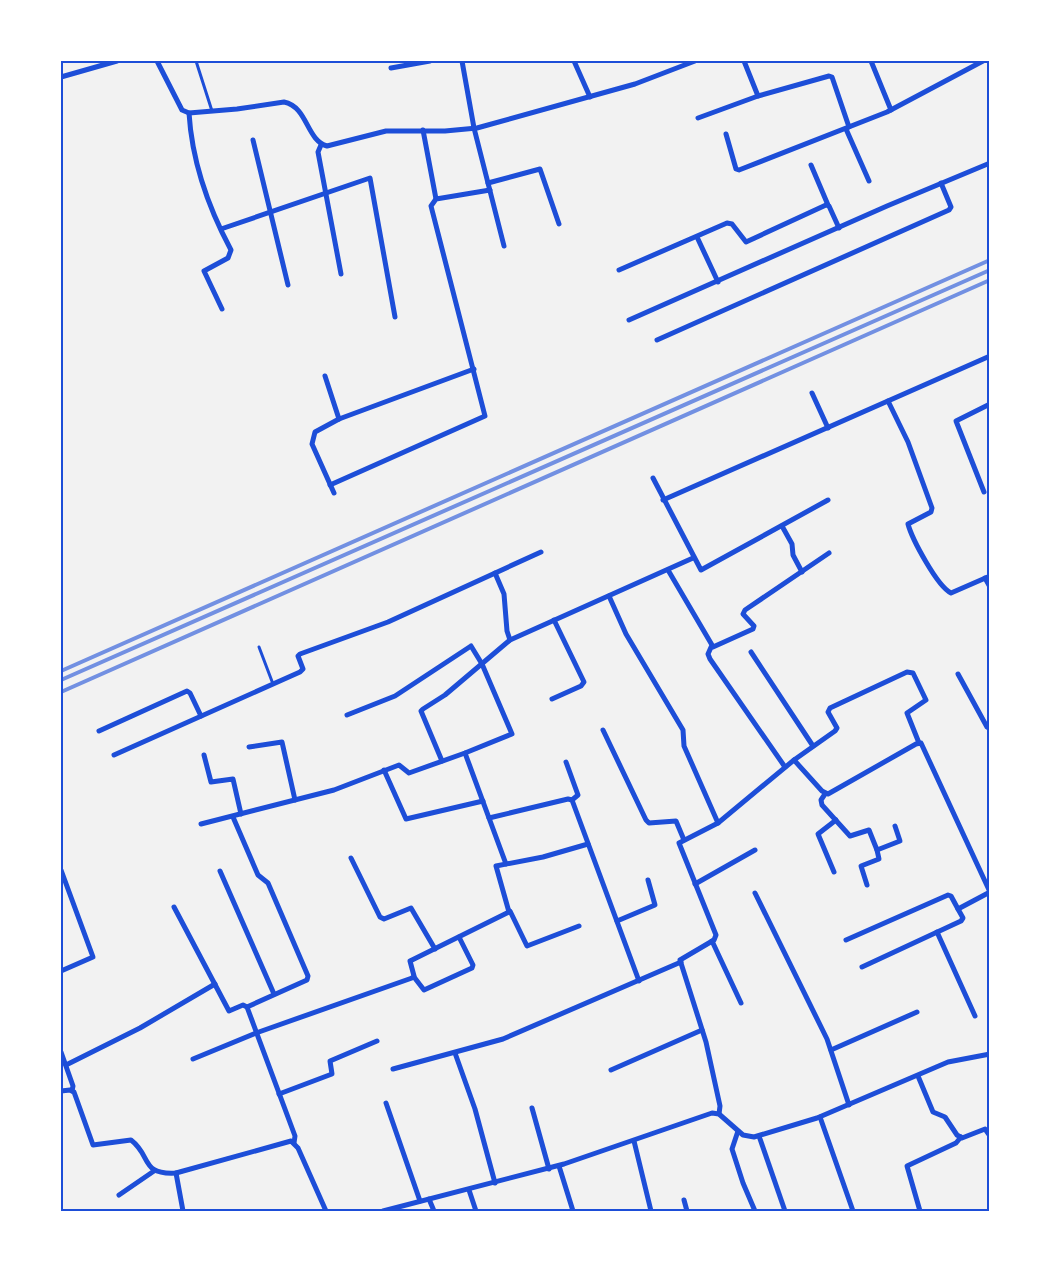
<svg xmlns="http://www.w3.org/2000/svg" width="1051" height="1272" font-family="Georgia,serif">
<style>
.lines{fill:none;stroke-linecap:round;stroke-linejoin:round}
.service{stroke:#1d4ed8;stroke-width:3}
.minor{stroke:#1d4ed8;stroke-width:5}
.rail{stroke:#7290e2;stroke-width:4}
.neatline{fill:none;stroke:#1d4ed8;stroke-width:2}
</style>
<rect width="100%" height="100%" fill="#f2f2f2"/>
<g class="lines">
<g class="service">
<path d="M196 61 212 111"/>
<path d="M259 647 273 684"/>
</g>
<g class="minor">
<path d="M157 61 182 110 189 113 237 109 284 102C308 107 306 140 327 146L386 131H445L477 128 635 84 695 61"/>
<path d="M462 61 474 128 504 246"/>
<path d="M574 61 590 97"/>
<path d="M744 61 758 96"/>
<path d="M871 61 891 110"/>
<path d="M391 68 430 61"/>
<path d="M61 77 117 61"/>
<path d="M189 113C192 162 208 207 231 250L228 258 204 271 222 309"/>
<path d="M698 118 758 96 829 76 832 77 849 127"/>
<path d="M846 129 869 181"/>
<path d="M423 130 436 199"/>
<path d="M726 134 736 169 739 170 887 112 983 61"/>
<path d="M253 140 288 285"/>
<path d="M321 145 318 152 341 274"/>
<path d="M811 165 828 205"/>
<path d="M488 183 540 169 559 224"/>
<path d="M221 229 370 178 395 317"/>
<path d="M697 237 718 282"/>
<path d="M619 270 727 223 732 224 746 242 826 205 829 206 839 228"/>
<path d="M629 320 887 206 990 163"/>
<path d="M657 340 949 210 951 207 941 183"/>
<path d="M325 376 339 419"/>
<path d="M812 393 828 428"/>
<path d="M888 401 908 442 932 508 931 512 908 524C912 539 937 586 951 593L990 576"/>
<path d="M653 478 701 570 828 500"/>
<path d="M330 485 485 416 431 206 436 199 490 190"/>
<path d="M984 492 956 421 990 404"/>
<path d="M334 493 312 444 315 432 339 419 474 369"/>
<path d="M663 500 990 356"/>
<path d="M782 526 792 544 793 555 802 572"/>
<path d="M668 570 712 645 708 654 710 659 785 767"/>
<path d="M495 573 504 594 507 631 510 640"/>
<path d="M985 578 990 587"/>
<path d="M609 596 626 634 683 730 684 746 718 823"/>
<path d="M713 647 753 629 754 626 743 614 745 610 829 553"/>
<path d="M751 652 813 746"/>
<path d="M958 674 987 727 990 729"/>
<path d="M552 699 581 686 584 682 554 620"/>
<path d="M603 730 646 820 649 823 676 821 684 840"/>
<path d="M99 731 187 691 190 693 201 716"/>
<path d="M249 747 282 742 295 800"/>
<path d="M465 753 506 864"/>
<path d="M114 755 300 672 303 669 298 656 300 654 388 622 541 552"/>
<path d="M204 755 211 782 233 779 241 814"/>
<path d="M794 760 822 791 828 794 916 744 921 743 990 892"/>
<path d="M442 761 421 711 423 709 445 695 510 640 693 558"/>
<path d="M566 762 578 795 572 800"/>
<path d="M384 770 406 819 483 801"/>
<path d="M825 794 821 800 822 805 850 836 869 830 877 850 900 841 895 826"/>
<path d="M233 817 258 875 268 883 308 976 307 980 247 1007 295 1136 294 1143"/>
<path d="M489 818 568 799 572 800 639 981"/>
<path d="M201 824 334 790 399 765 409 773 465 753 512 734 482 664 471 646 395 696 347 715"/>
<path d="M351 858 380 917 384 919 411 908 435 949"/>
<path d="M61 870 93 957 61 971"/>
<path d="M220 871 274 994"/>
<path d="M834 872 818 834 836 820"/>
<path d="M695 884 755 850"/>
<path d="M867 885 861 866 879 859 877 850"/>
<path d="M755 893 827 1039 849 1105"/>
<path d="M174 907 229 1011 243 1005 247 1007"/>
<path d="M510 911 527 946 579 926"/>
<path d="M617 921 655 905 648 880"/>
<path d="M937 932 975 1016"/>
<path d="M846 940 948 895 951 896 958 909 990 892"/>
<path d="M712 941 741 1003"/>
<path d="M862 967 961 921 963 918 958 909"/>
<path d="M414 977 424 990 472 968 473 965 459 937"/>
<path d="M831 1050 917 1012"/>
<path d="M61 1052 73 1086 72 1091"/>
<path d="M455 1053 475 1109 495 1183"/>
<path d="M193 1059 256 1033 412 978 414 976 410 961 509 912 496 866 543 857 588 844"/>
<path d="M66 1065 140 1028 215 984"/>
<path d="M393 1069 503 1039 681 962"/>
<path d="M611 1070 702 1030"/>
<path d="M918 1076 933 1112 945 1117 957 1135 962 1138 985 1129 990 1136"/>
<path d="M61 1091 70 1090 74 1092 93 1145 131 1140C152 1156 140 1175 176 1173L291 1141 298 1148 326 1211"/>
<path d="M279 1094 332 1074 330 1061 377 1041"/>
<path d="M386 1103 420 1201"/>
<path d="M532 1108 549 1169"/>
<path d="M719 1114 720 1106 706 1042 680 960 714 940 716 935 679 843 718 823 794 760 835 731 837 728 828 712 830 708 907 672 913 673 926 700 907 713 919 743"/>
<path d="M820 1117 853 1211"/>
<path d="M738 1131 732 1149 743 1183 755 1211"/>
<path d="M759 1136 785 1211"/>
<path d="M634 1141 651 1211"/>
<path d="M559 1166 573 1211"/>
<path d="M176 1173 183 1211"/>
<path d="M469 1190 476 1211"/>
<path d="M119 1195 154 1171"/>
<path d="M429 1199 434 1211"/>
<path d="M684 1200 687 1211"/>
<path d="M383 1211 564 1164 712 1113 719 1114 743 1135 754 1137 817 1118 948 1062 990 1054"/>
<path d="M920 1211 907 1166 956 1143 961 1137"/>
</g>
<g class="rail">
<path d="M61 671 990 260"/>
<path d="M61 680 990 270"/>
<path d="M61 692 990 280"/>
</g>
</g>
<rect width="1051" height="1272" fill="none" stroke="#ffffff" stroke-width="125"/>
<rect x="62" y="62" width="926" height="1148" class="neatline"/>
</svg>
